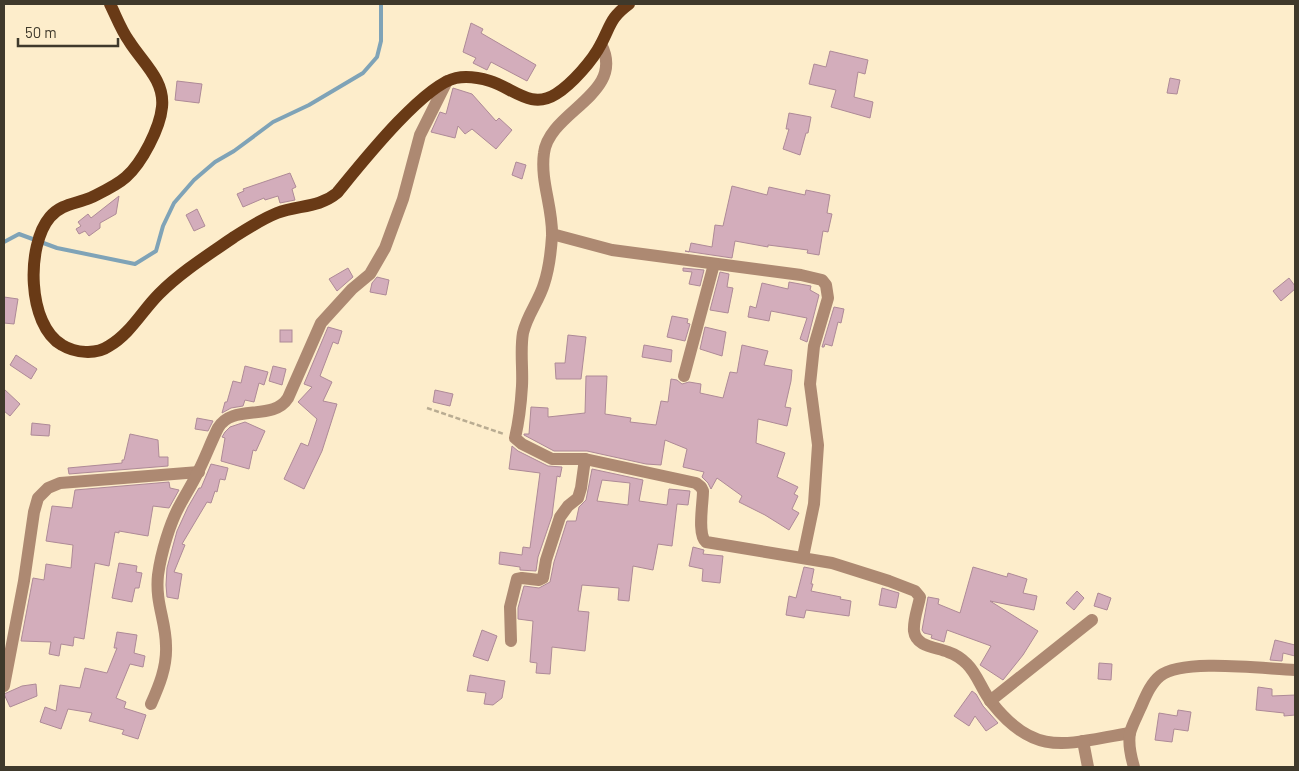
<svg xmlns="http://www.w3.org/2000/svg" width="1299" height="771" font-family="Barlow,sans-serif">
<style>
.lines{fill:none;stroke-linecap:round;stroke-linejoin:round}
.stream{stroke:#7fa3b7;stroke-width:4}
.building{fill:#d3adbb;stroke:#ae8a97;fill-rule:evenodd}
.path{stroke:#b9ac92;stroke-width:2.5;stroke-dasharray:5 2.5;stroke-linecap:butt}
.minor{stroke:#ad8972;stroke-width:12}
.major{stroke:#693a16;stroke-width:12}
</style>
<rect width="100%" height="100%" fill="#fdedcb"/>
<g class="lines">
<path class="stream" d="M4 242 19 234 57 248 135 264 156 251 163 226 174 203 194 180 215 162 234 151 273 122 309 105 363 73 377 57 381 41V4"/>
</g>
<g class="building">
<path d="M471 23 483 29 481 33 536 65 527 81 491 62 487 70 473 63 476 58 463 52Z"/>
<path d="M830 51 868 60 865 74 858 72 854 97 873 102 870 118 831 107 836 90 809 84 814 64 826 67Z"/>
<path d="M1170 78 1180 80 1177 94 1167 93Z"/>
<path d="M177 81 202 84 199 103 175 100Z"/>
<path d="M453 88 472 94 496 121 499 118 512 130 496 149 472 129 465 134 458 126 455 138 431 132 440 112 446 114Z"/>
<path d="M789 113 811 117 808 133H806L800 155 783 149 789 129H786Z"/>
<path d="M516 162 526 165 522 179 512 175Z"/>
<path d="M290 173 296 187 292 189 295 200 280 203 278 196 265 200 264 198 243 207 237 194 244 191 243 189Z"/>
<path d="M732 186 767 195 769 187 805 195 806 190 830 195 827 213 832 214 828 232 823 231 819 255 807 253 808 250 768 245V247L735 241 732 258 685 251 689 252 691 243 712 247 715 225 723 226Z"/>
<path d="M119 196 116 214 100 223V228L89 236 85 231 79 234 76 229 81 226 78 222 88 214 91 218Z"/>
<path d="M197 209 205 226 194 231 186 215Z"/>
<path d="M348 268 353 277 337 291 329 279Z"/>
<path d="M683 268 704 270 700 286 689 284 692 272 683 271Z"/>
<path d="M720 272 729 274 727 287 733 288 728 313 710 310Z"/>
<path d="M377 277 389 280 386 295 370 292 372 283Z"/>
<path d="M1289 278 1295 286V289L1281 301 1273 291Z"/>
<path d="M789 282 811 286 810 290 819 295 807 342 800 339 807 318 771 311 769 321 748 317 750 306 756 308 762 283 788 289Z"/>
<path d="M4 297 18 299 14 324 4 323Z"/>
<path d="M834 307 844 309 841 323 838 322 832 346 825 344 824 347H822Z"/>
<path d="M672 316 688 319 687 323 690 324 685 341 667 337Z"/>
<path d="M328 327 342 331 338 344 333 342 320 376 332 382 323 401 337 404 322 451 304 489 284 479 301 443 308 446 317 419 298 402 312 387 304 384Z"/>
<path d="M705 327 726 332 722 356 700 349Z"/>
<rect x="280" y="330" width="12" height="12"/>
<path d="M568 335 586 337 581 379H556L555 363H565Z"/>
<path d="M644 345 672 350 671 362 642 357Z"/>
<path d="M742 345 768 351 764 365 792 370 791 381 785 407 791 408 787 426 758 419 756 443 785 453 777 477 798 487 794 494 798 496 792 509 799 513 789 530 765 515 739 502 742 496 717 478 711 489 708 483 702 477 704 472 683 467 687 449 665 440 661 465 646 464 587 451H554L524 435V434H529L531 407 548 408V417L585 413 586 376H607L605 414 631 418 630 422 656 425 661 401 668 402 671 379 677 380 682 384 689 382 701 384 700 393 723 398 730 372 737 373Z"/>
<path d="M16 355 37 369 31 379 10 365Z"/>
<path d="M245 366 268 372 264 385 259 383 254 402 245 400 243 406 231 408 222 413 225 402H227L233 381 241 383Z"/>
<path d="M273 366 286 369 282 385 269 381Z"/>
<path d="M4 389 20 404 10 416 4 411Z"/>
<path d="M435 390 453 394 450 406 433 402Z"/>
<path d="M197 418 213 421 208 431 195 429Z"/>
<path d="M245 422 265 431 256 451 253 450 249 469 221 461 225 438 222 437 225 432 230 427Z"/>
<path d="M32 423 50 425 49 436 31 435Z"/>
<path d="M130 434 158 440 159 457H168V466L69 474 68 468 122 463V460H124Z"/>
<path d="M512 446 518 451 548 466 562 467 560 477 557 476 552 516 538 557 536 571 520 570V567L499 564 500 552 522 555 523 547 530 548 540 473 509 469Z"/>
<path d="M211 464 228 468 225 480 220 479 217 492 215 491 211 503 207 502 182 544 185 545 174 572 182 574 178 599 167 597 166 585 167 568 177 531 188 507 199 488H201Z"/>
<path d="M592 469 643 480 639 501 667 505 669 489 690 491 688 505 677 504 672 546 658 544 653 570 633 566 629 601 618 600 619 588 582 585 578 611 589 612 585 651 552 647 550 674 536 673 537 663 530 662 533 621 518 619V608L524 586 539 588 550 582 554 562 567 521H576L579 507 586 500ZM602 480 630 483 628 505 597 501Z"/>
<path d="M169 482 170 488 179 490 169 508 153 506 148 536 119 531V533L115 532 109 566 95 563 84 639 74 637 73 646 61 644 59 656 49 654 51 642 21 641 33 578 44 580 46 564 71 568 73 545 46 541 52 506 72 508 75 490Z"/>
<path d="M693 547 704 550 703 554 723 556 720 583 702 581 703 569 689 566Z"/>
<path d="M119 563 137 566 136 572 142 573 139 588H135L132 602 112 598Z"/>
<path d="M804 567 814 569 811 584H813L811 591 841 597 840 599 851 601 849 616 806 610 804 618 786 615 789 596 796 598Z"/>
<path d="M973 567 1007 577 1008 573 1027 579 1023 593 1037 596 1034 610 990 601 1038 631 1023 655 1003 680 980 665 991 646 947 630 944 642 931 638 932 635 924 633 922 630 928 597 939 599 938 604 960 613Z"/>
<path d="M882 588 899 593 896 608 879 605Z"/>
<path d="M1077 591 1084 598 1074 610 1066 603Z"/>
<path d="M1098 593 1111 598 1107 610 1094 606Z"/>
<path d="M482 630 497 636 488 661 473 656Z"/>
<path d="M117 632 137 635 134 653 145 656 143 667 130 664 116 698 126 702 124 708 146 715 138 739 122 734 124 730 89 721 92 713 68 709 61 729 40 722 45 707 56 711 60 685 80 688 85 668 107 673 117 648H114Z"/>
<path d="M1275 640 1295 645V656L1283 653 1282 661 1270 660Z"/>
<path d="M1099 663 1112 664 1111 680 1098 679Z"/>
<path d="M470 675 505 681 502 698 493 705 484 704 486 693 467 691Z"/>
<path d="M36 684 37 696 10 707 4 694 22 686Z"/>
<path d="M1258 687 1272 689V696L1295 695V715L1284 716V713L1256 710Z"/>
<path d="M972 691 976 694 983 706 998 723 986 731 975 716 969 726 954 716Z"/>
<path d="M1178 710 1191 712 1188 731 1174 729 1172 742 1155 740 1159 713 1177 716Z"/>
</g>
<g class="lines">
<path class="path" d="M427 408 504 434"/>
<g class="minor">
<path d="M601 44C627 94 549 111 544 153 540 181 553 208 552 236 551 252 549 269 544 284 539 301 527 315 523 333 520 350 523 368 522 386 521 403 519 421 515 438L522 444 552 459H585L696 483 701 487 703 491C703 504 697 534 706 542L832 563 889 581 915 591 920 597C918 608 913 620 914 631 916 647 936 647 948 652 954 654 962 659 967 664 978 675 982 691 992 703 1036 759 1068 743 1130 733"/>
<path d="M552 234 612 250 801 275 822 280 826 285 828 298 814 346 810 384 818 445 814 504 803 557"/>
<path d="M684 376 714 264"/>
<path d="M511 641 510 607 517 579 522 578 539 580 543 578 546 560 560 517 568 506 578 498 581 488 585 459"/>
<path d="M4 686 24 581 34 512 38 498 48 488 60 483 199 472"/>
<path d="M990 701 1092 620"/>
<path d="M151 704C159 686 167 667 166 646 166 621 155 603 158 575 161 553 170 522 181 503 187 492 194 481 199 470 206 456 211 442 218 428 232 403 273 422 288 398L321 323 352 289 370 274 385 248 403 199 420 135 447 81"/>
<path d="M1083 741 1088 767"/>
<path d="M1134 767C1131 757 1128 744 1130 733 1132 725 1137 716 1140 709 1145 698 1150 684 1160 676 1183 658 1265 669 1295 670"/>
</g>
<path class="major" d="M110 4C116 16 121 30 129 41 142 62 165 80 162 107 160 128 142 163 126 177 116 186 102 192 90 198 75 204 61 204 50 217 26 245 27 325 62 345 75 353 96 355 109 346 130 334 142 311 159 294 181 272 208 255 234 237 248 228 262 219 277 213 298 205 319 208 337 193 360 165 423 85 456 78 466 76 480 78 490 81 513 88 531 110 556 94 572 84 593 60 601 44 611 25 610 18 629 4"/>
</g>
<rect width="1299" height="771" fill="none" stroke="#3f392b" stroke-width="10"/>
<path d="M18 38v8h100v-8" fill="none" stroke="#3f392b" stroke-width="2.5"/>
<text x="25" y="38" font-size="15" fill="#3f392b" stroke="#fdedcb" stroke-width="4" paint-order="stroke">50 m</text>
</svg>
